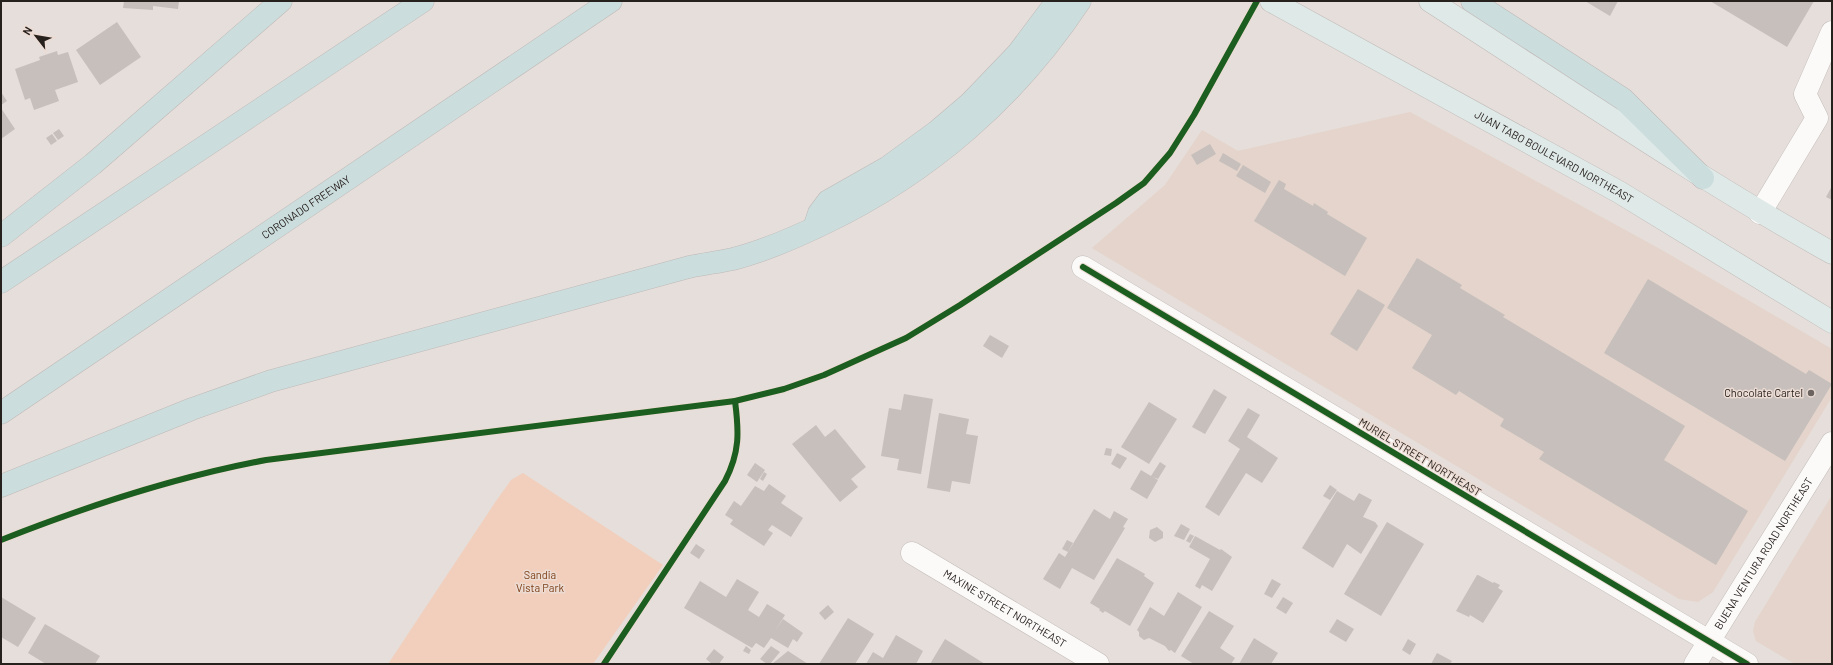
<svg xmlns="http://www.w3.org/2000/svg" width="1833" height="665" font-family="Barlow,sans-serif">
<style>
.built{fill:#e4d4cb}
.green{fill:#f1cfbc}
.building{fill:#c6bfbc}
.lines{fill:none;stroke-linecap:round;stroke-linejoin:round}
.minor-casing{stroke:#c3bdba;stroke-width:23}
.major-casing{stroke:#bfbab8;stroke-width:23}
.highway-casing{stroke:#bfbab8;stroke-width:23}
.minor{stroke:#fbfaf9;stroke-width:22}
.major{stroke:#dfe9e8;stroke-width:22}
.highway{stroke:#cdd;stroke-width:22}
.cycleway-casing{stroke:#ecdcd4;stroke-width:8}
.cycleway{stroke:#1b5e20;stroke-width:6}
.poi-dot{fill:#6a6360;stroke:#ecdcd4;stroke-width:1.5}
.labels{text-anchor:middle;stroke-width:3;stroke-linejoin:round;paint-order:stroke}
.street-label{font-size:11px;fill:#27211e;stroke:#ecdcd4}
.poi-label{font-size:11px;fill:#27211e;stroke:#ecdcd4;text-anchor:end}
.park-label{font-size:11px;fill:#7c3d13;stroke:#ecdcd4}
</style>
<rect width="100%" height="100%" fill="#e6deda"/>
<g class="built">
<path d="M1410 112 1660 249 1832 349V397L1713 592 1698 602 1679 599 1092 248 1165 185 1202 130 1238 151Z"/>
<path d="M1832 495V664H1795L1756 641 1753 631 1755 622Z"/>
</g>
<path class="green" d="M523 473 663 565 593 664H388L496 501 511 480Z"/>
<g class="building">
<path d="M124 1H179L178 9 153 6V10L123 8Z"/>
<path d="M1585 1H1618L1610 16Z"/>
<path d="M1710 1H1814L1787 47Z"/>
<path d="M117 22 141 57 100 85 76 50Z"/>
<path d="M57 51 58 55 68 52 78 82 55 90 59 101 34 110 30 98 25 100 15 69 40 60 39 57Z"/>
<path d="M1 92 7 101 1 105Z"/>
<path d="M1 108 15 129 1 139Z"/>
<path d="M59 129 64 136 58 140 53 133Z"/>
<path d="M52 134 57 141 51 145 46 138Z"/>
<path d="M1210 144 1216 154 1197 165 1191 155Z"/>
<path d="M1223 153 1241 164 1237 171 1219 161Z"/>
<path d="M1243 165 1271 182 1265 193 1236 176Z"/>
<path d="M1279 180 1286 184 1284 189 1313 206 1314 203 1328 212 1327 214 1367 238 1345 276 1254 221Z"/>
<path d="M1832 186V200L1826 197Z"/>
<path d="M1417 258 1462 285 1460 288 1505 315 1503 317 1685 426 1664 460 1748 511 1716 565 1539 459 1544 452 1500 426 1504 419 1459 391 1456 395 1412 368 1432 335 1387 308Z"/>
<path d="M1648 279 1806 374 1809 370 1832 384 1785 461 1604 353Z"/>
<path d="M1358 289 1385 305 1357 351 1330 334Z"/>
<path d="M990 335 1009 346 1002 358 983 346Z"/>
<path d="M1214 389 1227 397 1205 434 1192 427Z"/>
<path d="M904 394 933 399 921 474 897 470 899 459 881 456 889 408 901 410Z"/>
<path d="M1149 402 1177 419 1149 464 1121 447Z"/>
<path d="M1248 408 1260 415 1247 437 1278 458 1262 483 1246 473 1219 516 1205 507 1240 449 1228 441Z"/>
<path d="M939 413 969 419 966 434 978 436 970 484 952 481 950 492 927 488Z"/>
<path d="M816 425 825 437 835 429 866 467 851 479 858 487 840 502 792 444Z"/>
<path d="M1106 448 1112 449 1111 456 1104 455Z"/>
<path d="M1117 453 1127 458 1120 469 1111 464Z"/>
<path d="M1160 462 1166 466 1158 479 1153 477 1158 480 1147 499 1130 489 1141 470 1151 476Z"/>
<path d="M755 463 765 470 757 482 747 475Z"/>
<path d="M764 472 767 474 763 481 760 479Z"/>
<path d="M769 484 786 496 781 503 803 518 791 537 772 525 768 530 773 533 764 546 730 524 733 520 725 515 734 501 741 506 755 486 764 491Z"/>
<path d="M1330 485 1337 490 1330 500 1323 496Z"/>
<path d="M1337 491 1354 501 1359 493 1372 500 1363 517 1375 522 1378 526 1361 554 1347 544 1333 568 1302 548Z"/>
<path d="M1094 509 1110 519 1114 511 1128 519 1123 527 1125 528 1094 580 1072 568 1060 589 1043 579 1059 553 1065 557Z"/>
<path d="M1387 522 1424 544 1381 616 1344 594Z"/>
<path d="M1181 524 1190 529 1184 540 1174 536Z"/>
<path d="M1157 527 1163 532V538L1155 542 1149 538 1150 530Z"/>
<path d="M1190 534 1194 536 1190 543 1186 541Z"/>
<path d="M1195 536 1220 550 1221 549 1232 557 1212 591 1202 585 1200 589 1195 586 1210 559 1189 547Z"/>
<path d="M1067 540 1073 543 1068 552 1062 549Z"/>
<path d="M696 544 705 550 699 559 690 553Z"/>
<path d="M1117 558 1145 574 1144 576 1154 583 1130 626 1105 611 1103 613 1099 610 1100 609 1090 603Z"/>
<path d="M1477 575H1478L1493 583 1494 582 1500 585 1498 588 1503 591 1483 623 1470 615 1469 617 1456 611Z"/>
<path d="M737 579 759 592 748 610 759 617 767 604 785 615 775 631 783 619 803 633 797 642 793 639 788 648 771 638 764 648 756 643 752 648 684 608 700 581 726 597Z"/>
<path d="M1272 579 1281 584 1272 598 1264 594Z"/>
<path d="M1178 592 1202 607 1175 653 1171 650 1169 651 1165 646 1149 638 1144 640 1139 636V632L1137 630 1150 607 1164 616Z"/>
<path d="M1 597 36 618 18 647 1 637Z"/>
<path d="M1283 597 1293 603 1286 614 1276 608Z"/>
<path d="M828 605 834 612 825 620 819 613Z"/>
<path d="M1209 611 1234 626 1220 648 1235 658 1231 664H1194L1181 656Z"/>
<path d="M848 618 874 634 855 664H819Z"/>
<path d="M1337 619 1354 629 1346 642 1329 632Z"/>
<path d="M45 624 100 656 95 664H46L28 653Z"/>
<path d="M896 635 923 651 916 664H866L873 652 883 658Z"/>
<path d="M1254 638 1278 653 1271 664H1239Z"/>
<path d="M945 639 985 664H930Z"/>
<path d="M1408 639 1416 644 1410 655 1402 650Z"/>
<path d="M746 646 751 650 749 654 743 651Z"/>
<path d="M771 646 780 652 770 664H767L760 659Z"/>
<path d="M714 649 724 657 719 664H712L706 659Z"/>
<path d="M788 651 808 664H772Z"/>
<path d="M1437 653 1452 661 1450 664H1431Z"/>
</g>
<g class="lines">
<g class="minor-casing">
<g id="minor">
<path d="M1760 213 1817 118 1805 94 1832 32"/>
<path d="M1083 267 1747 664"/>
<path id="s1" d="M912 553 1098 664"/>
<path id="s2" d="M1695 664 1832 443"/>
</g>
</g>
<g class="major-casing">
<g id="major">
<path id="s3" d="M1271 1 1619 192 1832 322"/>
<path d="M1430 1C1563 86 1694 176 1832 253"/>
</g>
</g>
<g class="highway-casing">
<g id="highway">
<path d="M1472 1 1623 99 1703 178"/>
<path d="M814 228 819 213 828 201 888 167 936 132 970 103 1018 53 1057 1"/>
<path d="M1 236 93 164 281 1"/>
<path d="M1 282 423 1"/>
<path id="s4" d="M1 413 611 1"/>
<path d="M1 486 192 409 271 381 689 267C703 264 719 262 733 259 764 251 794 238 823 224 928 174 1016 98 1080 1"/>
</g>
</g>
<use href="#minor" class="minor"/>
<use href="#major" class="major"/>
<use href="#highway" class="highway"/>
<g class="cycleway-casing">
<g id="cycleway">
<path d="M1083 267 1747 664"/>
<path d="M1 540C87 506 175 477 266 460L735 401 784 389 824 375 906 338 960 305 1116 203 1144 183 1170 153 1194 115 1257 1"/>
<path d="M604 664 725 481C740 452 739 432 735 401"/>
</g>
</g>
<use href="#cycleway" class="cycleway"/>
</g>
<circle class="poi-dot" cx="1811" cy="393" r="4"/>
<g class="labels">
<g class="street-label">
<text dy="4" stroke="none"><textPath href="#s3" startOffset="323">JUAN TABO BOULEVARD NORTHEAST</textPath></text>
<text dy="4" stroke="none"><textPath href="#s4" startOffset="368">CORONADO FREEWAY</textPath></text>
<text transform="translate(1420 457) rotate(31)" y="4">MURIEL STREET NORTHEAST</text>
<text dy="4" stroke="none"><textPath href="#s2" startOffset="130">BUENA VENTURA ROAD NORTHEAST</textPath></text>
<text dy="4" stroke="none"><textPath href="#s1" startOffset="108">MAXINE STREET NORTHEAST</textPath></text>
</g>
<g class="poi-label">
<text x="1803" y="397">Chocolate Cartel</text>
</g>
<g class="park-label">
<text x="540" y="579">Sandia<tspan x="540" dy="13">Vista Park</tspan></text>
</g>
</g>
<rect width="1833" height="665" fill="none" stroke="#27211e" stroke-width="4"/>
<g transform="translate(36 36) rotate(301)" stroke="#ecdcd4" stroke-width="3" paint-order="stroke">
<path d="M0-3L7 15L0 10L-7 15Z" fill="#27211e"/>
<text y="-6" font-size="11" font-weight="bold" text-anchor="middle" fill="#27211e">N</text>
</g>
</svg>
